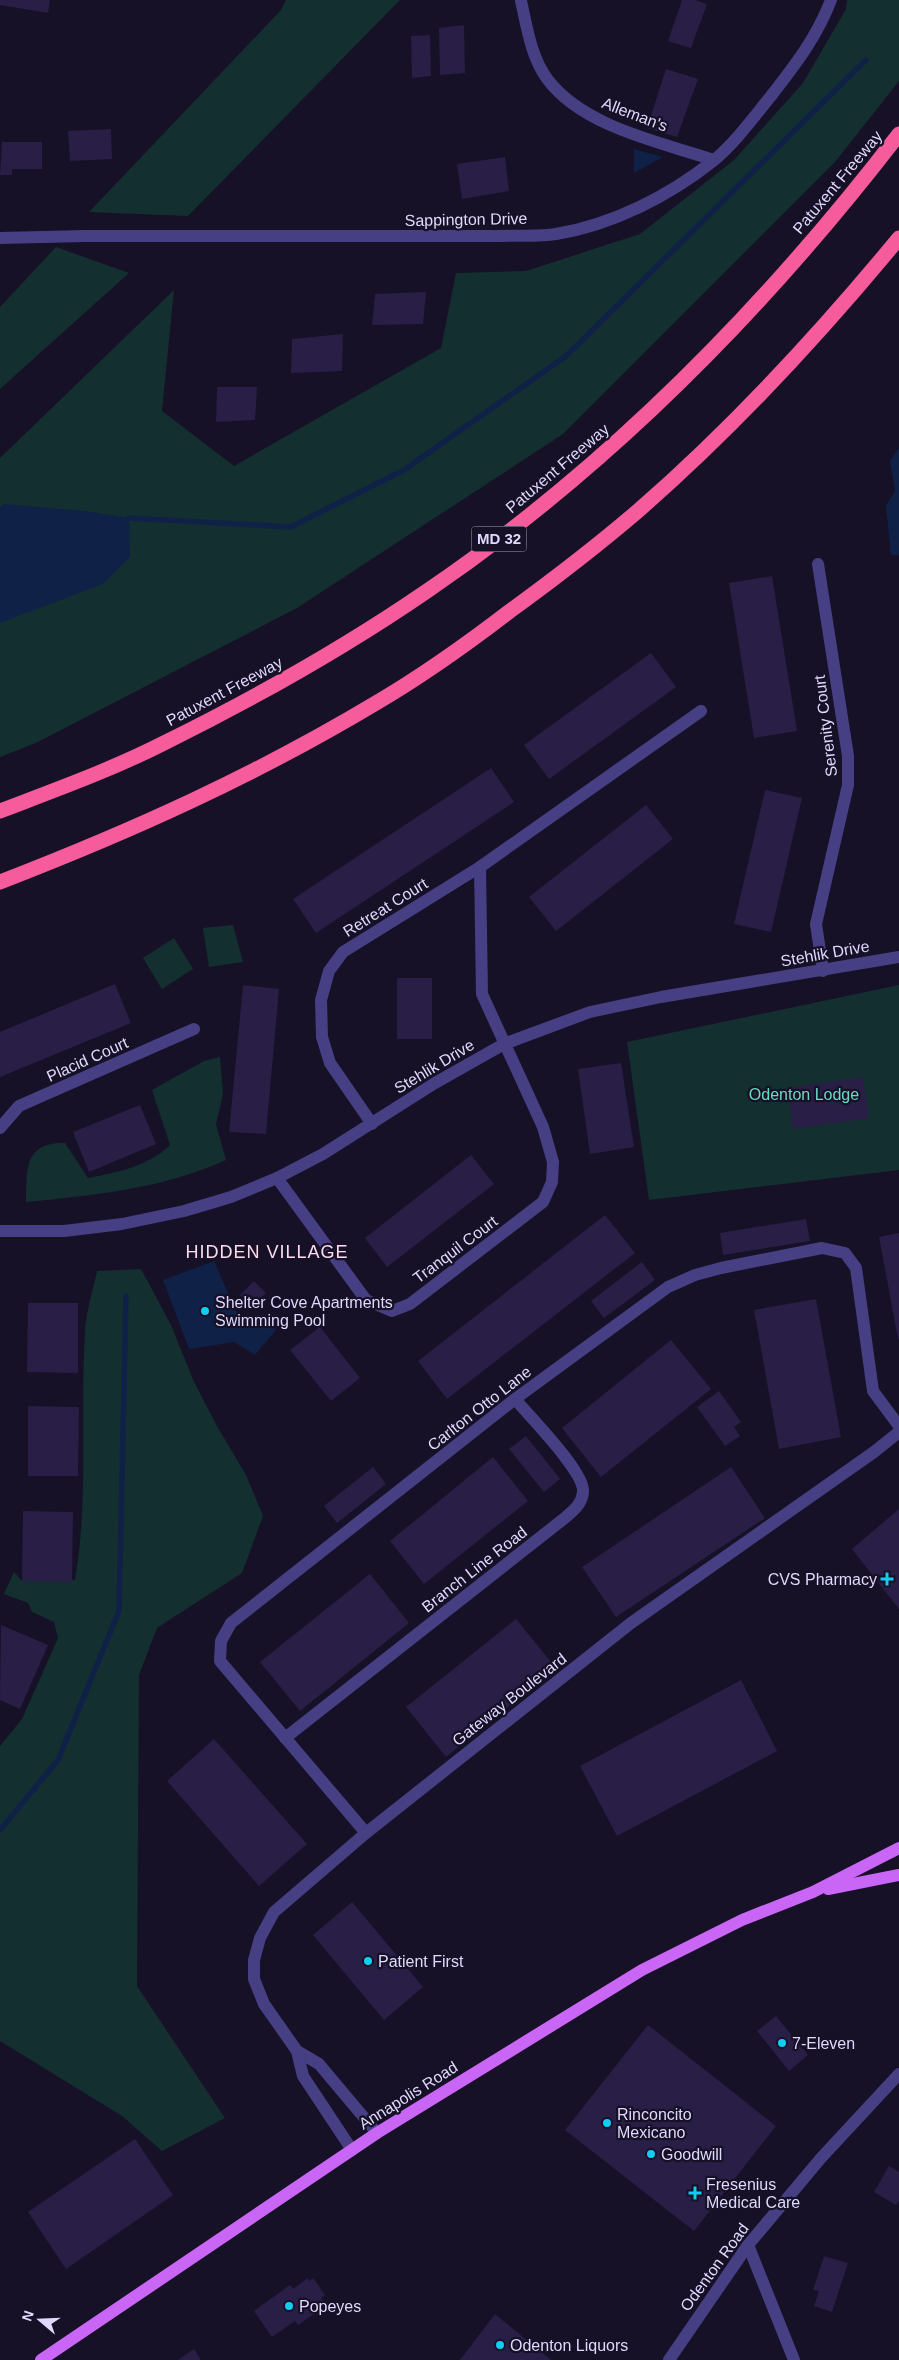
<svg xmlns="http://www.w3.org/2000/svg" width="899" height="2360" font-family="Arial,sans-serif">
<style>
.green{fill:#142f30}
.water{fill:#102147}
.lines{fill:none;stroke-linecap:round;stroke-linejoin:round}
.stream{stroke:#102147;stroke-width:5.5}
.building{fill:#291e46}
.minor{stroke:#463f83;stroke-width:12}
.major{stroke:#ca66f6;stroke-width:12}
.highway{stroke:#f65b9b;stroke-width:15}
.poi-dot{fill:#10cdf1;stroke:#161126;stroke-width:2}
.labels{text-anchor:middle;stroke-width:4.5;stroke-linejoin:round;paint-order:stroke}
.shield{fill:#161126;stroke:#a39dbc;stroke-width:1}
.shield-label{font-size:15px;font-weight:bold;fill:#dfd9fd}
.street-label{font-size:16px;fill:#dfd9fd;stroke:#161126}
.park-label{font-size:16px;fill:#68dac4;stroke:#161126}
.poi-label{font-size:16px;fill:#dfd9fd;stroke:#161126;text-anchor:start}
.neighbourhood-label{font-size:18px;letter-spacing:1px;fill:#fddbee;stroke:#161126}
</style>
<rect width="100%" height="100%" fill="#161126"/>
<g class="green">
<path d="M286 0H400L188 216 89 212 281 10Z"/>
<path d="M847 0H899V81L835 162 563 434 297 608 36 743 0 757V458L174 290 162 411 234 466 441 348 456 273 526 271 640 234 734 160 803 83 846 9Z"/>
<path d="M56 247 129 273 0 389V307Z"/>
<path d="M233 925 243 962 209 967 203 928Z"/>
<path d="M174 938 193 969 162 989 143 958Z"/>
<path d="M899 985V1170L649 1200 627 1042Z"/>
<path d="M220 1057 223 1094 216 1124 226 1160C162 1189 95 1195 26 1202 27 1169 24 1142 65 1143L88 1178C118 1172 147 1167 170 1145L152 1090 204 1061Z"/>
<path d="M141 1269 171 1325 194 1382 217 1426 246 1475 263 1516 242 1573 157 1628 139 1675 137 1986 225 2118 162 2151 122 2116 0 2041V1746L22 1719 58 1638 54 1622 32 1612 28 1603 4 1594 14 1572 22 1581 75 1580C89 1498 80 1414 85 1331 86 1311 93 1290 97 1271Z"/>
</g>
<g class="water">
<path d="M634 149 663 157 634 173Z"/>
<path d="M899 448V555H891L886 506 895 491 890 461Z"/>
<path d="M4 504 85 511 129 518 130 557 103 584 0 623V508Z"/>
<path d="M214 1261 240 1320 264 1314 276 1330 255 1355 234 1342 189 1349 163 1280Z"/>
</g>
<g class="lines">
<g class="stream">
<path d="M129 518 291 527 404 470 566 356 866 60"/>
<path d="M0 1830 58 1760 119 1611 126 1296"/>
</g>
</g>
<g class="building">
<path d="M0 0H50L48 13 0 5Z"/>
<path d="M682 0H695L707 4 691 48 668 41Z"/>
<path d="M464 25 465 73 440 75 439 28Z"/>
<path d="M430 35 431 76 412 78 411 36Z"/>
<path d="M666 69 698 79 677 137 647 128Z"/>
<path d="M111 129 112 159 70 161 68 131Z"/>
<path d="M2 142H42V169H12V175H0Z"/>
<path d="M505 157 509 191 462 199 457 164Z"/>
<path d="M426 292 423 324 372 325 375 294Z"/>
<path d="M343 334 342 371 291 373 292 339Z"/>
<path d="M217 387H257L255 420 216 422Z"/>
<path d="M772 576 797 731 754 738 729 583Z"/>
<path d="M651 653 676 687 549 779 524 745Z"/>
<path d="M491 768 514 802 316 933 293 899Z"/>
<path d="M765 790 802 798 771 932 734 924Z"/>
<path d="M646 805 673 839 556 931 529 897Z"/>
<rect x="397" y="978" width="35" height="61"/>
<path d="M115 984 131 1023 0 1077V1032Z"/>
<path d="M243 985 279 989 266 1134 229 1132Z"/>
<path d="M621 1063 634 1147 590 1154 578 1069Z"/>
<path d="M863 1077 869 1118 793 1129 787 1088Z"/>
<path d="M140 1105 156 1144 89 1172 73 1132Z"/>
<path d="M471 1155 494 1184 387 1267 365 1238Z"/>
<path d="M605 1215 635 1253 447 1399 418 1361Z"/>
<path d="M806 1219 810 1241 723 1255 720 1233Z"/>
<path d="M899 1233V1339H898L879 1237Z"/>
<path d="M642 1262 655 1280 604 1318 591 1301Z"/>
<path d="M254 1281 266 1293 251 1307 240 1295Z"/>
<path d="M816 1299 841 1437 779 1449 754 1310Z"/>
<path d="M28 1303H78V1373L27 1372Z"/>
<path d="M320 1327 360 1378 331 1401 290 1350Z"/>
<path d="M671 1340 711 1389 601 1477 562 1428Z"/>
<path d="M719 1391 741 1422 734 1427 740 1436 725 1446 697 1407Z"/>
<path d="M28 1406 79 1407 78 1476H28Z"/>
<path d="M526 1436 560 1479 544 1492 509 1449Z"/>
<path d="M493 1457 528 1501 424 1584 390 1541Z"/>
<path d="M373 1467 386 1484 337 1523 324 1506Z"/>
<path d="M731 1467 765 1518 616 1617 582 1567Z"/>
<path d="M899 1509V1609L852 1549Z"/>
<path d="M23 1511 73 1512 72 1582 22 1581Z"/>
<path d="M370 1574 409 1623 300 1711 260 1662Z"/>
<path d="M516 1619 556 1668 446 1757 406 1707Z"/>
<path d="M1 1625 48 1645 20 1709 0 1700Z"/>
<path d="M741 1680 777 1751 617 1836 580 1766Z"/>
<path d="M214 1739 307 1844 259 1886 167 1781Z"/>
<path d="M352 1902 423 1987 384 2020 313 1935Z"/>
<path d="M776 2016 808 2055 789 2071 757 2031Z"/>
<path d="M648 2025 776 2126 694 2231 565 2130Z"/>
<path d="M135 2139 173 2195 66 2269 28 2212Z"/>
<path d="M889 2166 899 2172V2201L896 2205 874 2192Z"/>
<path d="M824 2256 848 2263 832 2312 814 2306 819 2291 813 2290Z"/>
<path d="M308 2278 309 2281 313 2278 325 2295 321 2298 324 2301 311 2310 314 2314 298 2325 295 2321 272 2337 254 2311 290 2285 293 2289Z"/>
<path d="M495 2314 551 2360H460Z"/>
<path d="M194 2349 201 2360H178Z"/>
</g>
<g class="lines">
<g class="minor">
<path d="M521 1C527 27 531 58 548 80 584 127 660 142 714 160"/>
<path d="M0 238 85 236H499C518 235 538 237 556 234 612 225 669 196 713 161 735 143 753 118 771 96 795 65 817 37 831 0"/>
<path d="M818 564 848 756V785L816 924 823 971"/>
<path d="M372 1124 330 1063 322 1037 321 1000 329 971 343 952 480 867 701 711"/>
<path d="M0 1128 19 1106 194 1029"/>
<path d="M277 1178 366 1300 392 1311 410 1304 543 1202 552 1182 553 1162 543 1127 482 994 480 867"/>
<path d="M0 1231H64L122 1224 184 1211 231 1197 277 1178 323 1154 435 1083 504 1044 590 1012 661 997 899 957"/>
<path d="M285 1738 566 1517C574 1510 582 1504 583 1492 585 1472 529 1416 515 1399"/>
<path d="M366 1833 220 1661 221 1641 231 1623 515 1399 668 1287 695 1275 721 1268 822 1248 845 1253 856 1268 873 1391 899 1426"/>
<path d="M297 2051 319 2064 377 2133"/>
<path d="M352 2150 303 2076 297 2051 264 2004 254 1979V1960L260 1938 274 1912 366 1833 631 1623 874 1452 899 1432"/>
<path d="M748 2245 794 2360"/>
<path d="M669 2360 748 2245 821 2158 899 2074"/>
</g>
<g class="major">
<path d="M828 1889 899 1875"/>
<path d="M41 2360 377 2133 642 1970 742 1920 813 1892 899 1848"/>
</g>
<g class="highway">
<path d="M0 811C55 790 111 770 164 743 255 698 344 648 427 591 609 467 765 308 899 134"/>
<path d="M0 882C132 831 254 776 376 703 422 676 467 644 510 611 554 579 597 546 639 510 733 428 819 335 899 238"/>
</g>
</g>
<g class="poi-dot">
<circle cx="205" cy="1311" r="5"/>
<path d="M884.5 1571.5h5v5h5v5h-5v5h-5v-5h-5v-5h5z"/>
<circle cx="368" cy="1961" r="5"/>
<circle cx="782" cy="2043" r="5"/>
<circle cx="607" cy="2123" r="5"/>
<circle cx="651" cy="2154" r="5"/>
<path d="M692.5 2185.5h5v5h5v5h-5v5h-5v-5h-5v-5h5z"/>
<circle cx="289" cy="2306" r="5"/>
<circle cx="500" cy="2345" r="5"/>
</g>
<g class="labels">
<rect class="shield" x="471.5" y="526.5" width="55" height="25" rx="4"/>
<g class="shield-label">
<text x="499" y="544">MD 32</text>
</g>
<g class="street-label">
<text transform="translate(635 114) rotate(21)" y="6">Alleman's</text>
<text transform="translate(837 182) rotate(-50)" y="6">Patuxent Freeway</text>
<text transform="translate(466 219) rotate(-1)" y="6">Sappington Drive</text>
<text transform="translate(557 468) rotate(-40)" y="6">Patuxent Freeway</text>
<text transform="translate(224 691) rotate(-28)" y="6">Patuxent Freeway</text>
<text transform="translate(825 726) rotate(-97)" y="6">Serenity Court</text>
<text transform="translate(385 907) rotate(-32)" y="6">Retreat Court</text>
<text transform="translate(825 953) rotate(-10)" y="6">Stehlik Drive</text>
<text transform="translate(87 1059) rotate(-24)" y="6">Placid Court</text>
<text transform="translate(434 1066) rotate(-31)" y="6">Stehlik Drive</text>
<text transform="translate(455 1249) rotate(-37)" y="6">Tranquil Court</text>
<text transform="translate(479 1408) rotate(-38)" y="6">Carlton Otto Lane</text>
<text transform="translate(474 1569) rotate(-38)" y="6">Branch Line Road</text>
<text transform="translate(509 1699) rotate(-38)" y="6">Gateway Boulevard</text>
<text transform="translate(408 2095) rotate(-32)" y="6">Annapolis Road</text>
<text transform="translate(714 2267) rotate(-54)" y="6">Odenton Road</text>
</g>
<g class="park-label">
<text x="804" y="1100">Odenton Lodge</text>
</g>
<g class="poi-label">
<text x="215" y="1308">Shelter Cove Apartments<tspan x="215" dy="18">Swimming Pool</tspan></text>
<text x="877" y="1585" text-anchor="end">CVS Pharmacy</text>
<text x="378" y="1967">Patient First</text>
<text x="792" y="2049">7-Eleven</text>
<text x="617" y="2120">Rinconcito<tspan x="617" dy="18">Mexicano</tspan></text>
<text x="661" y="2160">Goodwill</text>
<text x="706" y="2190">Fresenius<tspan x="706" dy="18">Medical Care</tspan></text>
<text x="299" y="2312">Popeyes</text>
<text x="510" y="2351">Odenton Liquors</text>
</g>
<g class="neighbourhood-label">
<text x="267" y="1258">HIDDEN VILLAGE</text>
</g>
</g>
<g transform="translate(40 2320) rotate(289)" stroke="#161126" stroke-width="4" paint-order="stroke">
<path d="M0-4L9 19L0 12L-9 19Z" fill="#dfd9fd"/>
<text y="-8" font-size="14" font-weight="bold" text-anchor="middle" fill="#dfd9fd">N</text>
</g>
</svg>
